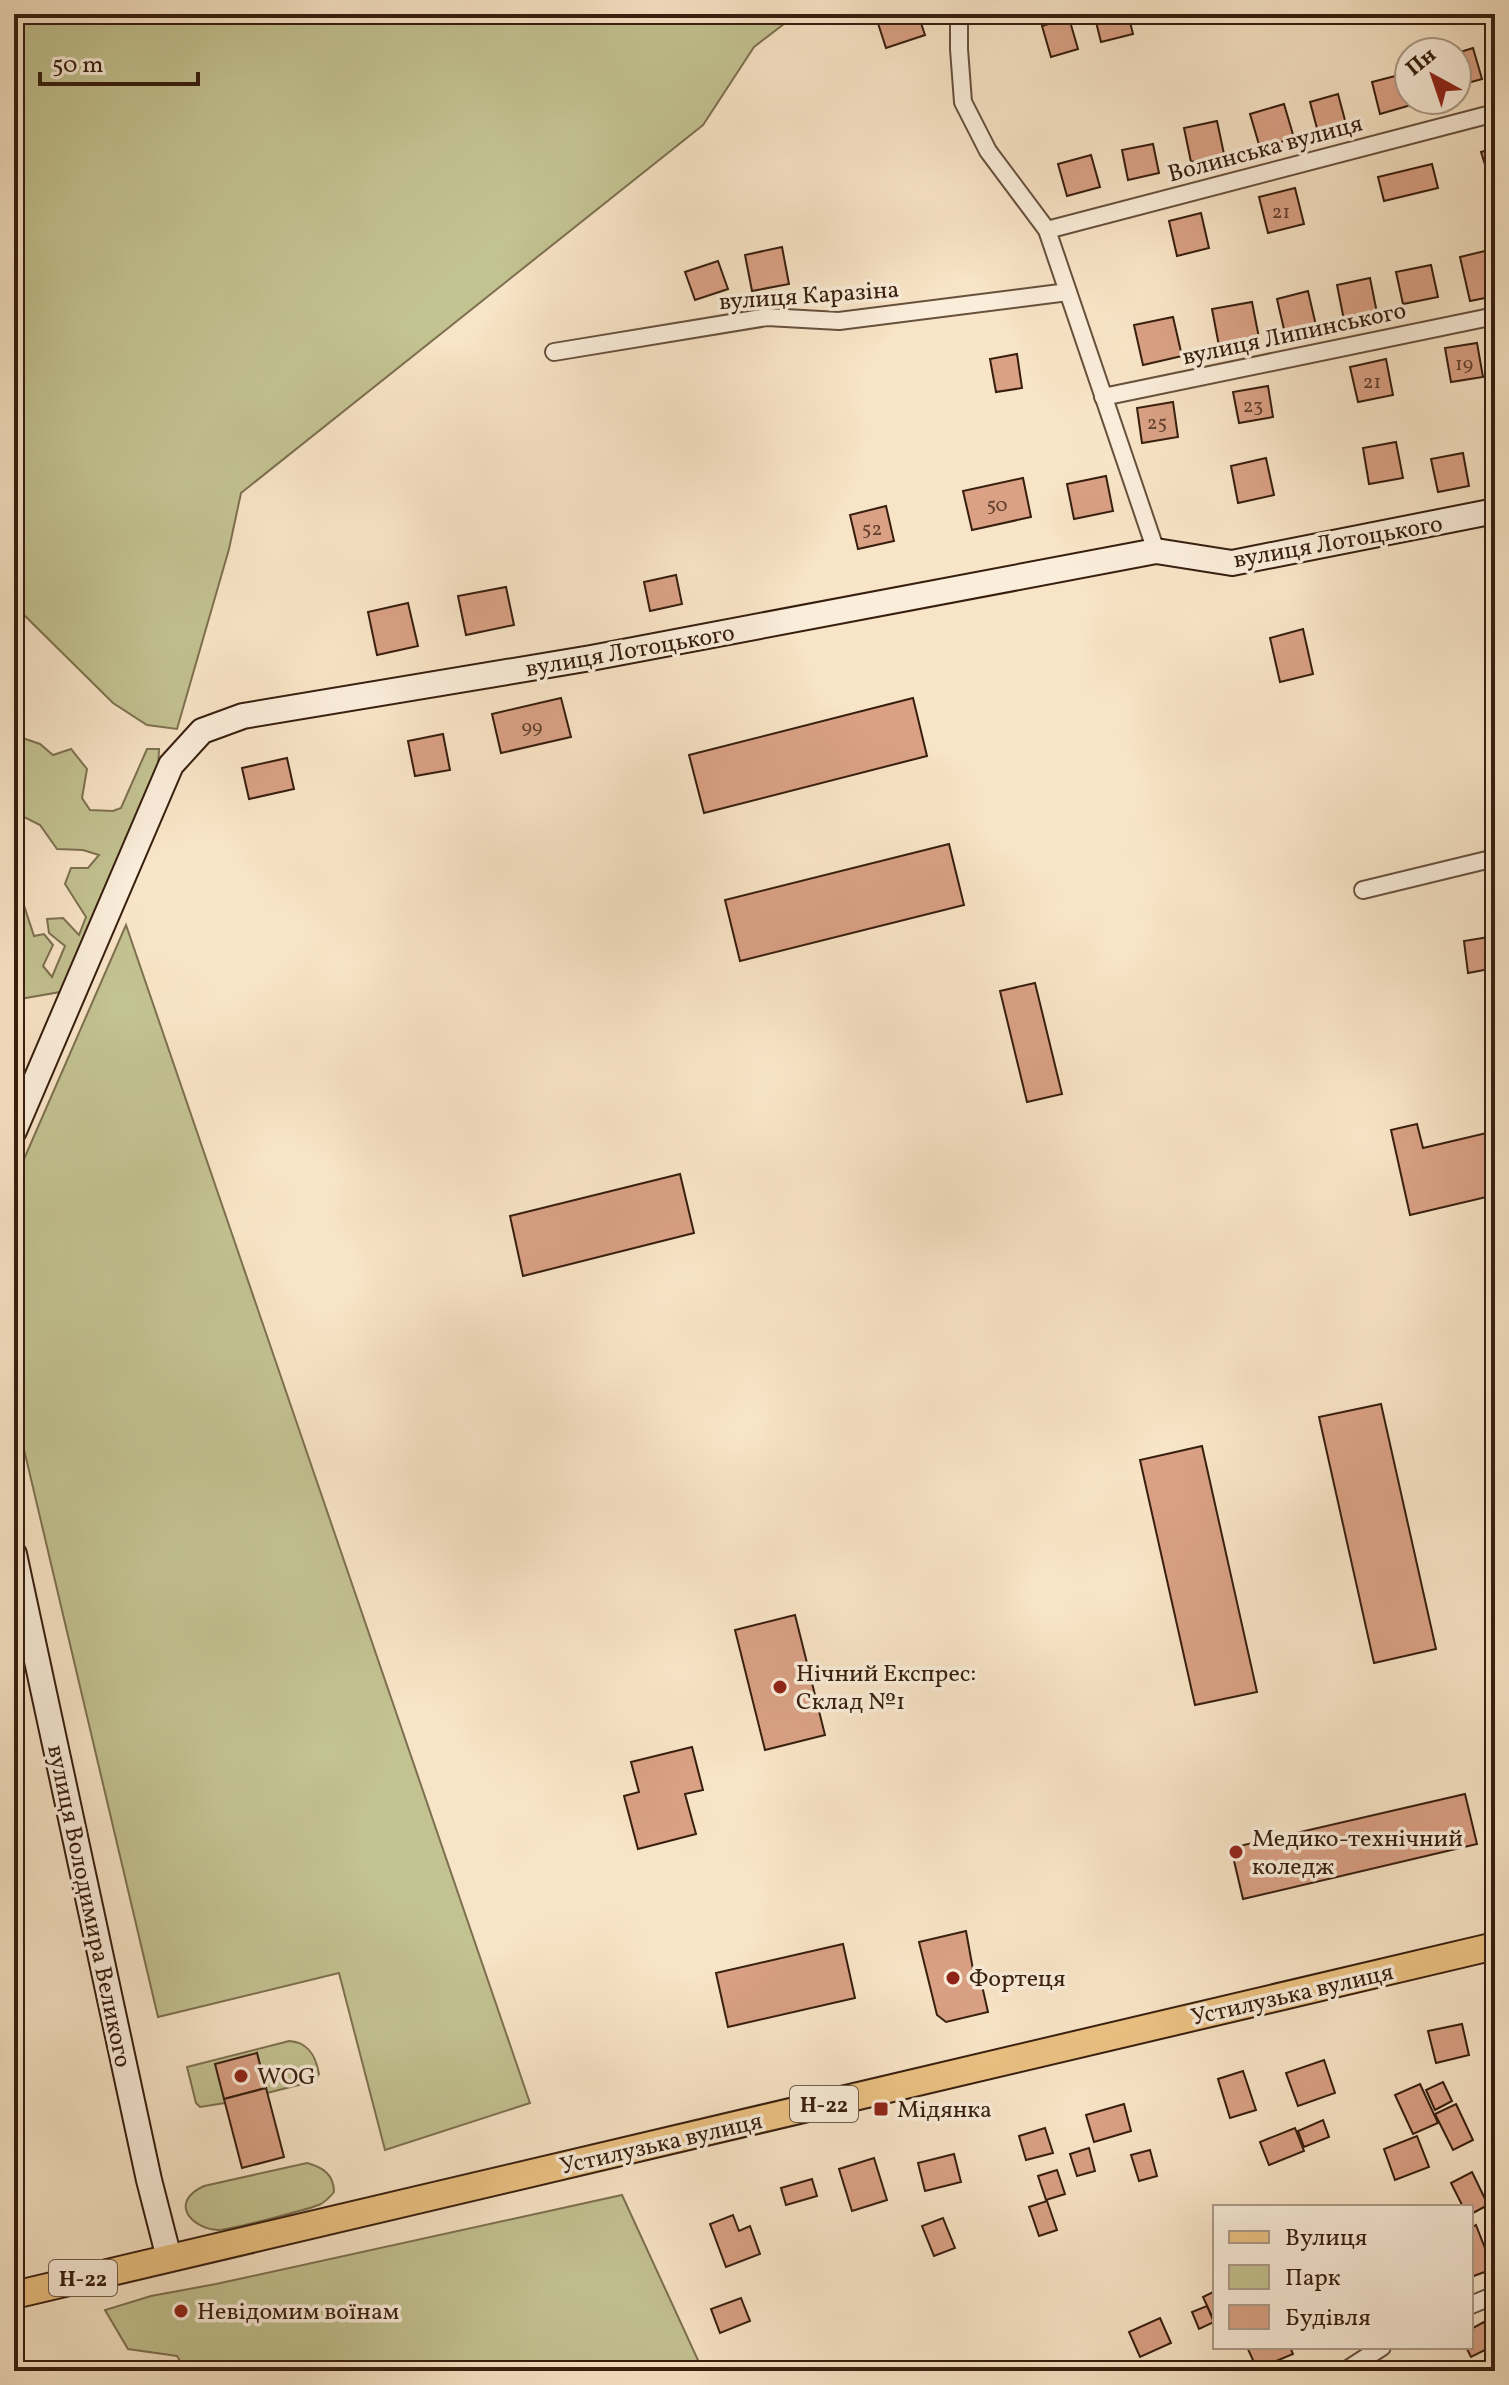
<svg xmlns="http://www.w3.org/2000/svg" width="1509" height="2385" font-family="Vollkorn,serif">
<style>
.green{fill:#c3c291;stroke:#7d7050;stroke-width:2}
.building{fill:#daa185;stroke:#371e0e;stroke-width:2}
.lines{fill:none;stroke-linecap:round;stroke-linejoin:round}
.street-casing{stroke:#67503c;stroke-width:20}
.secondary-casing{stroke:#371e0e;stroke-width:28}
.primary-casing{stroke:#371e0e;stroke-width:30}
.street{stroke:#faedda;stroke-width:16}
.secondary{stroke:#faedda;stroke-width:24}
.primary{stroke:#ecc283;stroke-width:26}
.poi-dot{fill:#8f2418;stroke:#faedda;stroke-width:3}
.labels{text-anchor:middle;stroke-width:7;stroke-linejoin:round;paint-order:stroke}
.number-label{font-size:20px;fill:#603f2c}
.shield{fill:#faedda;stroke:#725c4b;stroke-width:2}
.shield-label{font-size:22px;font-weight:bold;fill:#371e0e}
.street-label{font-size:24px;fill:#371e0e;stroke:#faedda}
.poi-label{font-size:24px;fill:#371e0e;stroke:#faedda;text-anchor:start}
</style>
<rect width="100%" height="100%" fill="#f8e4c6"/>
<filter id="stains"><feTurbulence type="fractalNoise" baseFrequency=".0025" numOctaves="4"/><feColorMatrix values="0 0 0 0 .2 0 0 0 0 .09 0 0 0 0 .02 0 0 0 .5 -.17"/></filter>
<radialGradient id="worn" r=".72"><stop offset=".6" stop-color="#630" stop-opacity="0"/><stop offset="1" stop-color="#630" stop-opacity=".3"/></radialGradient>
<g class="green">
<path d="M14 14H797L754 47 703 125 241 493 229 549 177 729 147 725 113 703 14 605Z"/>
<path d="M14 735 40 744 53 755 71 749 87 769 82 798 90 810 113 811 121 808 147 749H159L158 771 60 992 14 1000V875L34 936 44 934 53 945 43 966 52 977 65 946 49 933 47 919 63 918 79 935 86 917 65 884 71 868H88L99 855 83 850 57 849 40 825 14 812Z"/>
<path d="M126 925 530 2103 385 2150 339 1973 158 2017 14 1407V1182Z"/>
<path d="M289 2041C309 2042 316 2057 319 2074L314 2081 267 2093 257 2053 225 2103 200 2107 196 2103 187 2067Z"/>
<path d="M307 2163C322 2167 334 2174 334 2192 330 2197 326 2201 321 2204 311 2209 228 2230 218 2230 190 2228 169 2202 204 2186Z"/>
<path d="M622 2195 703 2371H186L177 2356 128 2349 105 2310 151 2296 216 2284Z"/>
</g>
<g class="building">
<path d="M875 14H918L925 35 886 48Z"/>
<path d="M1094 14H1128L1133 34 1101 42Z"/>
<path d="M1069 18 1078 49 1051 57 1042 26Z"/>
<path d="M1473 48 1482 79 1457 86V53Z"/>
<path d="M1403 74 1411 105 1380 114 1372 82Z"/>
<path d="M1338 94 1346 124 1318 132 1310 102Z"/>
<path d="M1284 104 1294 138 1260 148 1250 114Z"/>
<path d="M1217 121 1224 154 1191 162 1184 128Z"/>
<path d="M1153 144 1159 173 1128 180 1122 150Z"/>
<path d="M1495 148V182L1491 183 1481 152Z"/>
<path d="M1091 155 1100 187 1067 196 1058 164Z"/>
<path d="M1432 164 1438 188 1384 201 1378 177Z"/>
<path d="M1295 188 1304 224 1268 233 1259 197Z"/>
<path d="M1201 213 1209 248 1177 256 1169 221Z"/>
<path d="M782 247 789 284 752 291 745 255Z"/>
<path d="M1493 249 1495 296 1470 301 1460 257Z"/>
<path d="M718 261 728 289 695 300 685 272Z"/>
<path d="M1431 265 1438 297 1403 304 1396 272Z"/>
<path d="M1370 278 1377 313 1344 320 1337 285Z"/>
<path d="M1308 291 1317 330 1286 338 1277 299Z"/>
<path d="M1252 302 1259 338 1219 346 1212 309Z"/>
<path d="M1173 317 1182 356 1143 365 1134 325Z"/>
<path d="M1477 343 1483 377 1451 382 1445 348Z"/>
<path d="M1017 354 1022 388 996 392 990 359Z"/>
<path d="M1386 359 1393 395 1358 402 1350 367Z"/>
<path d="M1268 386 1273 417 1239 423 1233 392Z"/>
<path d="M1173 402 1178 437 1142 443 1137 408Z"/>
<path d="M1396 442 1403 478 1369 484 1363 448Z"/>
<path d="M1463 453 1469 486 1438 492 1431 459Z"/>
<path d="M1266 458 1274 495 1238 503 1231 466Z"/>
<path d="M1106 476 1113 511 1074 519 1067 484Z"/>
<path d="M1023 478 1031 517 972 530 963 491Z"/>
<path d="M886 506 894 541 858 549 850 515Z"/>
<path d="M676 575 682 604 650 611 644 582Z"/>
<path d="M506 587 514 625 466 635 458 596Z"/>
<path d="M408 603 418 646 377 655 368 612Z"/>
<path d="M1303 629 1313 674 1280 682 1270 638Z"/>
<path d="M561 698 571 737 501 753 492 714Z"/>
<path d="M913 698 927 756 704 813 689 755Z"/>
<path d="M443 734 450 770 415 776 408 741Z"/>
<path d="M287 758 294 789 249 799 242 768Z"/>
<path d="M1495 786V829L1486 788Z"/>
<path d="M949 844 964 905 740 961 725 900Z"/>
<path d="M1495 936V968L1468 973 1464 941Z"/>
<path d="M1035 983 1062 1094 1027 1102 1000 991Z"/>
<path d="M1417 1124 1423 1148 1495 1131V1195L1410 1215 1391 1130Z"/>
<path d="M680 1174 694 1233 523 1276 510 1216Z"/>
<path d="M1381 1404 1436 1649 1374 1663 1319 1417Z"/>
<path d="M1202 1446 1257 1692 1195 1705 1140 1460Z"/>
<path d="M795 1615 825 1735 765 1750 735 1630Z"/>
<path d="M692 1747 703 1790 685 1794 696 1834 638 1849 624 1796 639 1792 631 1762Z"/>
<path d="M1465 1794 1477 1844 1243 1899 1231 1848Z"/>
<path d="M966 1931 974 1975 981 1981 988 2012 946 2022 937 2015 919 1942Z"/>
<path d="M843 1944 855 1998 728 2027 716 1973Z"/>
<path d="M1495 2021V2054H1493L1487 2023Z"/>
<path d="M1462 2024 1469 2055 1436 2063 1428 2031Z"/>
<path d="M257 2053 266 2088 224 2099 215 2064Z"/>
<path d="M1324 2060 1335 2093 1298 2106 1286 2073Z"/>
<path d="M1243 2071 1256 2110 1230 2118 1218 2079Z"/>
<path d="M1443 2082 1452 2101 1435 2110 1426 2090Z"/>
<path d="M1420 2084 1438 2123 1413 2134 1395 2095Z"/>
<path d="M266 2088 284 2157 242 2168 224 2099Z"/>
<path d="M1124 2104 1131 2131 1094 2142 1086 2115Z"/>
<path d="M1456 2104 1473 2140 1453 2150 1435 2114Z"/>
<path d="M1323 2120 1329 2137 1304 2147 1298 2131Z"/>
<path d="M1045 2128 1053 2153 1026 2160 1019 2136Z"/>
<path d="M1295 2128 1304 2151 1269 2165 1260 2142Z"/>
<path d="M1417 2136 1429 2167 1395 2180 1384 2149Z"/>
<path d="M1089 2148 1095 2171 1077 2176 1070 2154Z"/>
<path d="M1150 2150 1157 2176 1139 2181 1131 2155Z"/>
<path d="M954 2154 961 2182 925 2191 918 2163Z"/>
<path d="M874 2158 887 2200 852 2211 839 2169Z"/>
<path d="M1057 2170 1065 2194 1046 2200 1038 2176Z"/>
<path d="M1472 2172 1488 2205 1471 2214V2207H1463L1451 2183Z"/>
<path d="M812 2179 817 2196 786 2205 781 2188Z"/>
<path d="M1047 2201 1057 2230 1039 2236 1029 2207Z"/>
<path d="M733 2215 739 2231 750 2226 760 2254 726 2267 710 2224Z"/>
<path d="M943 2218 955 2248 934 2256 922 2226Z"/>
<path d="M1476 2225 1493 2269 1471 2277V2228Z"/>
<path d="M1215 2291V2318L1213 2319 1203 2297Z"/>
<path d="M741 2298 750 2321 720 2333 711 2309Z"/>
<path d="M1207 2306 1214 2322 1199 2329 1192 2312Z"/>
<path d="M1160 2318 1171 2343 1140 2357 1129 2332Z"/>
<path d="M1484 2322 1495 2345 1471 2357 1466 2347H1471V2329Z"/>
<path d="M1247 2347H1290L1293 2354 1257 2369Z"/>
</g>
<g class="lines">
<g class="street-casing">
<g id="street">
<path d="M959 14V49L963 102 988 151 1047 230 1156 551"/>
<path d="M1047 230 1495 113"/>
<path d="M554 352 767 317 839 321 1068 292"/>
<path d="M1103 397 1495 316"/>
<path d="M1363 890 1495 858"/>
<path d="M1471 2305 1495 2295"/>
<path d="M1345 2371 1382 2347"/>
</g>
</g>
<g class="secondary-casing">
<g id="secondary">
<path d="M14 1131 171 765 202 731 243 716 591 658 1156 551 1232 563 1495 511"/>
<path d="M14 1554 149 2180 169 2258"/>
</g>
</g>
<g class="primary-casing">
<path id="primary" d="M14 2295 1495 1946"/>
</g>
<use href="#street" class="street"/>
<use href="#secondary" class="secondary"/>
<use href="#primary" class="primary"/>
</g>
<g class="poi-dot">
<circle cx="780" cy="1687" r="8"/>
<circle cx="1236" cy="1852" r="8"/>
<circle cx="953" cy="1978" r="8"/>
<circle cx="241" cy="2076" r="8"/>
<rect x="873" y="2101" width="16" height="16" rx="4"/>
<circle cx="181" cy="2311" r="8"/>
</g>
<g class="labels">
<g class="number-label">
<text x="1281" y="218">21</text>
<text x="1464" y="370">19</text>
<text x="1372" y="388">21</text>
<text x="1253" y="412">23</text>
<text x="1157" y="429">25</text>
<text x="997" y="511">50</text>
<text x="872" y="535">52</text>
<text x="532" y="733">99</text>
</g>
<g class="shield">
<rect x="790" y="2086" width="68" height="36" rx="6"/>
<rect x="49" y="2260" width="68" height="36" rx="6"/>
</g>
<g class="shield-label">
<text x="824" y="2112">Н-22</text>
<text x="83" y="2286">Н-22</text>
</g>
<g class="street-label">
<text transform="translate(1265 148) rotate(-15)" y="8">Волинська вулиця</text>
<text transform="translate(809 295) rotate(-4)" y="8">вулиця Каразіна</text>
<text transform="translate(1294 333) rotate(-12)" y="8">вулиця Липинського</text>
<text transform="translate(1338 541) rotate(-10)" y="8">вулиця Лотоцького</text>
<text transform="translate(630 650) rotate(-10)" y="8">вулиця Лотоцького</text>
<text transform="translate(90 1906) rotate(78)" y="8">вулиця Володимира Великого</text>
<text transform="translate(1292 1994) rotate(-13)" y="8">Устилузька вулиця</text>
<text transform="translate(661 2143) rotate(-13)" y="8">Устилузька вулиця</text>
</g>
<g class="poi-label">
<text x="796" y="1681">Нічний Експрес:<tspan x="796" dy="28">Склад №1</tspan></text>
<text x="1252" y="1846">Медико-технічний<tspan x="1252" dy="28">коледж</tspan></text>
<text x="969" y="1986">Фортеця</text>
<text x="257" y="2084">WOG</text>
<text x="897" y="2117">Мідянка</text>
<text x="197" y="2319">Невідомим воїнам</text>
</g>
</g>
<rect width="1509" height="2385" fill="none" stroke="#f8e4c6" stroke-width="48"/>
<rect x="16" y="16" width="1477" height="2353" fill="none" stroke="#371e0e" stroke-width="4"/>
<rect x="24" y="24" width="1461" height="2337" fill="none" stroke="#371e0e" stroke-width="2"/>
<rect x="1213" y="2205" width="260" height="144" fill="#faedda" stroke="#ac9a88" stroke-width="2"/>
<rect x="1229" y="2231" width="40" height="12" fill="#ecc283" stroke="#ac9a88" stroke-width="2"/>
<text x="1285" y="2245" font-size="24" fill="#371e0e">Вулиця</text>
<rect x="1229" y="2265" width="40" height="24" fill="#c3c291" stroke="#ac9a88" stroke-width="2"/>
<text x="1285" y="2285" font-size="24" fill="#371e0e">Парк</text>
<rect x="1229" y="2305" width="40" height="24" fill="#daa185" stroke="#ac9a88" stroke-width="2"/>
<text x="1285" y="2325" font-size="24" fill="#371e0e">Будівля</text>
<g transform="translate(1433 76) rotate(320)"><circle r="38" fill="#faedda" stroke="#ac9a88" stroke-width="2"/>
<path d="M0-6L14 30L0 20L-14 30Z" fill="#8f2418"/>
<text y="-12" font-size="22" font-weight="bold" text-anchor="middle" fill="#371e0e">Пн</text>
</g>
<path d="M40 72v12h158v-12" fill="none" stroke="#371e0e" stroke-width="4"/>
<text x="52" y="72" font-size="24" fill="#371e0e" stroke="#faedda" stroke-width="6" paint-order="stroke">50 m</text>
<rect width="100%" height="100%" filter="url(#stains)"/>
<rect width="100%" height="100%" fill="url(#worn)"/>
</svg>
